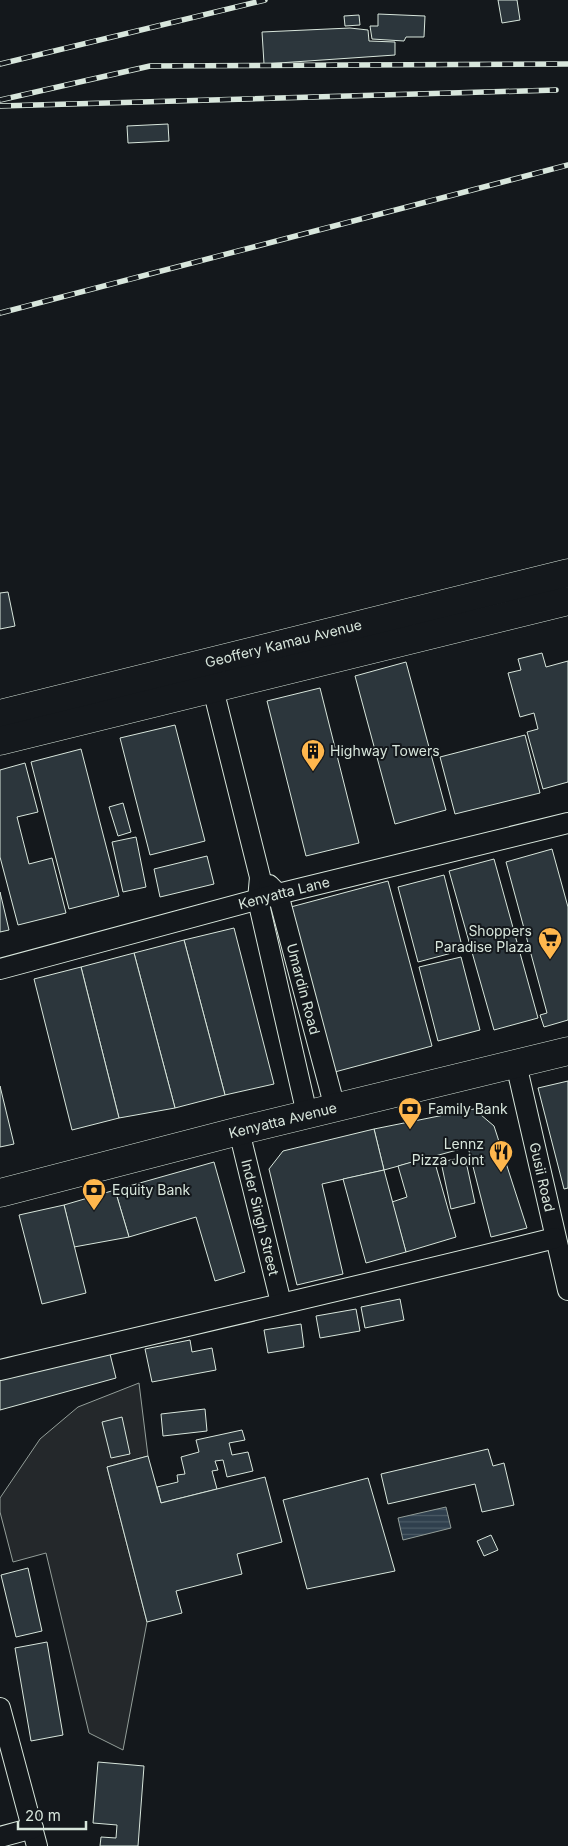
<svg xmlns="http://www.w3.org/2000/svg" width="568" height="1846" font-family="Inter,sans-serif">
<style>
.parking{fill:#24282b;stroke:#939e99}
.water{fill:url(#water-rules);stroke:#939e99}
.building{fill:#2c363c;stroke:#d8e6dc}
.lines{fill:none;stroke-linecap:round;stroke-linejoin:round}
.street-casing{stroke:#d8e6dc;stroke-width:22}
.secondary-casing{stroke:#d8e6dc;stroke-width:29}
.highway-casing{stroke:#d8e6dc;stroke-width:29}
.street{stroke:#14181c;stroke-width:20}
.secondary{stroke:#14181c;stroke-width:28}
.highway{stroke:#14181c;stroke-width:28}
.rail-casing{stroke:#d8e6dc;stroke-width:5.5}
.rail{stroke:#14181c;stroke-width:4;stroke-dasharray:11;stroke-linecap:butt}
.labels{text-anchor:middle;stroke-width:4;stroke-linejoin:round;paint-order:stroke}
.street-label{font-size:14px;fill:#d8e6dc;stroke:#14181c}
.poi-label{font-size:14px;fill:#d8e6dc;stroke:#14181c;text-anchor:start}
</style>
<defs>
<pattern id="water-rules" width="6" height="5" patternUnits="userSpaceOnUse" patternTransform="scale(1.25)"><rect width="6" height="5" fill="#2f3f4d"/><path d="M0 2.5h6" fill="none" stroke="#4c5b66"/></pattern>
</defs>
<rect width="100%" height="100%" fill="#14181c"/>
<path class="parking" d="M139 1383 148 1456 107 1467 147 1622 123 1750 89 1733 46 1553 13 1562 0 1512V1498L40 1439 78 1407Z"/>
<path class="water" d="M446 1507 451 1528 403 1540 398 1518Z"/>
<g class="building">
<path d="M498 0H517L520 20 502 23Z"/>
<path d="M378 14 425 16 424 37H406L404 41 372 39 370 26H378Z"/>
<path d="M359 15 360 25 345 26 344 16Z"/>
<path d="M350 28 368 30 369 41 395 42V55L264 64 262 32Z"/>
<path d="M168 124 169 141 128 143 127 126Z"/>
<path d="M8 592 15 626 0 629V593Z"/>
<path d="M542 653 546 667 568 661V782L543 789 527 732 538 729 534 713 520 717 508 673 521 670 518 659Z"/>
<path d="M406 662 446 810 395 824 355 676Z"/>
<path d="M320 688 359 843 306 856 267 701Z"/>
<path d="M175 725 205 841 150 855 120 738Z"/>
<path d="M525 735 540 793 455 814 440 757Z"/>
<path d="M81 749 119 896 69 909 31 762Z"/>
<path d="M25 763 38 812 17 817 29 864 52 858 66 913 18 925 0 857V770Z"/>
<path d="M123 803 131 832 118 836 109 807Z"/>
<path d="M136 837 146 887 123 892 112 842Z"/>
<path d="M552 849 568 907V1020L544 1027 540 1015 547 1013 506 862Z"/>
<path d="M207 856 214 884 160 897 154 869Z"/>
<path d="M494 859 538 1018 494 1030 449 871Z"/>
<path d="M444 875 463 950 418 962 398 887Z"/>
<path d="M388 881 432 1046 331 1073 287 908Z"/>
<path d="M0 892 9 930 0 932Z"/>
<path d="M234 928 274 1084 225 1095 184 940Z"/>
<path d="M184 940 225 1095 175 1108 134 953Z"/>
<path d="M134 953 175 1108 119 1118 81 967Z"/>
<path d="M461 957 480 1030 438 1041 419 967Z"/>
<path d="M81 967 119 1118 72 1130 34 979Z"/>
<path d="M568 1081V1188L564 1189 538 1088Z"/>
<path d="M0 1086 14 1144 0 1147Z"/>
<path d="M474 1109 494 1126 527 1228 491 1237 468 1147 384 1170 374 1129Z"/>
<path d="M374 1129 384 1170 322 1184 343 1274 297 1285 269 1169 283 1151Z"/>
<path d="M433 1156 456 1237 406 1252 392 1202 407 1197 398 1166Z"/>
<path d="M465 1157 475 1203 451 1209 441 1162Z"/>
<path d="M214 1162 245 1272 215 1281 196 1217 129 1237 115 1190Z"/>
<path d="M384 1170 406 1252 366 1263 343 1179Z"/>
<path d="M115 1190 129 1237 74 1247 64 1205Z"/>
<path d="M64 1205 86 1293 42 1304 19 1215Z"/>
<path d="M400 1299 404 1320 365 1328 361 1307Z"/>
<path d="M356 1309 360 1331 320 1338 316 1316Z"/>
<path d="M301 1324 304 1347 268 1353 264 1330Z"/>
<path d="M190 1340 192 1352 212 1348 216 1370 152 1382 145 1349Z"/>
<path d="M109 1350 116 1378 0 1410V1379Z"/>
<path d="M205 1409 207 1431 163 1436 161 1414Z"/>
<path d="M122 1417 130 1454 111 1458 102 1422Z"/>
<path d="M242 1430 245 1440 229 1443 232 1455 248 1452 253 1471 227 1477 223 1460 215 1461 218 1470 212 1471 217 1489 161 1503 157 1487 178 1482 177 1475 185 1474 181 1457 199 1452 196 1440Z"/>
<path d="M488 1449 493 1466 504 1463 514 1505 482 1512 475 1484 388 1504 381 1474Z"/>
<path d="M148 1456 161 1503 265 1477 282 1542 237 1554 242 1574 176 1591 182 1613 147 1622 107 1467Z"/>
<path d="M368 1478 395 1571 307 1589 283 1500Z"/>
<path d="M491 1535 498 1550 484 1556 477 1541Z"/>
<path d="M28 1568 42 1631 16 1637 1 1575Z"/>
<path d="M47 1642 63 1735 31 1741 15 1648Z"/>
<path d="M98 1762 144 1766 138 1846H100L101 1837 116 1838 117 1825 93 1823Z"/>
</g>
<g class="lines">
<g class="street-casing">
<g id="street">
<path d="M213 689 260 877 258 900 307 1114"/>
<path id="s1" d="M269 885 278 894 335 1108"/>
<path id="s2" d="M0 969 278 894 568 823"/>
<path id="s3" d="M516 1064 568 1290"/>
<path id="s4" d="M239 1131 281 1303"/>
<path d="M0 1370C185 1326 371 1284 555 1238"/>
<path d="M0 1708 37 1846"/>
<path d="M0 1837 33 1828"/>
</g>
</g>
<g class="secondary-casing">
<g id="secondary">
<path id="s5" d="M0 1193 239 1131 568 1051"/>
</g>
</g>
<g class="highway-casing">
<g id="highway">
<path id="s6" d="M0 714 568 573"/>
<path d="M0 741 568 601"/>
</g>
</g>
<use href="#street" class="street"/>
<use href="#secondary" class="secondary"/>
<use href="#highway" class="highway"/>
<g class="rail-casing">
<g id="rail">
<path d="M0 64 265 0"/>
<path d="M0 100 150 66 568 64"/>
<path d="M0 106 556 90"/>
<path d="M0 313 568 165"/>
</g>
</g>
<use href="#rail" class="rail"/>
</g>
<defs>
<g id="building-pin" transform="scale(1.25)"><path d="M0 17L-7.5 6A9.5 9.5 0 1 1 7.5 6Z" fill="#ffb74d" stroke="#14181c"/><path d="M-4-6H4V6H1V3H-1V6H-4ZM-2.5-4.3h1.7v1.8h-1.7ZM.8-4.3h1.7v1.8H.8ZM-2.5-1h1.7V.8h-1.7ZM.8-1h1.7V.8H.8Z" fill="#111"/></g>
<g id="supermarket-pin" transform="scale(1.25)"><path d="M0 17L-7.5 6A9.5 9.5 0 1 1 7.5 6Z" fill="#ffb74d" stroke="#14181c"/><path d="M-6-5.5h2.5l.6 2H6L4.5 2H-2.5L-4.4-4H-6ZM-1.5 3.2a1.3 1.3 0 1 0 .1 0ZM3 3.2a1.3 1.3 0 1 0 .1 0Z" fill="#111"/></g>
<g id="bank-pin" transform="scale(1.25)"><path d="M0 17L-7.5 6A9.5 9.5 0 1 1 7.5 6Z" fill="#ffb74d" stroke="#14181c"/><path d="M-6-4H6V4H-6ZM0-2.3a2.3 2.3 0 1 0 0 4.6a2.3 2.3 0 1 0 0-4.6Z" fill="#111"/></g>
<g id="restaurant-pin" transform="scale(1.25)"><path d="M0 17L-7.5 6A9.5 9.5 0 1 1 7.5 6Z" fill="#ffb74d" stroke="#14181c"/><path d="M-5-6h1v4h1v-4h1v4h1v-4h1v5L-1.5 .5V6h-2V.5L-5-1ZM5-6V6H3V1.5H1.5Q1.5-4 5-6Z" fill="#111"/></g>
</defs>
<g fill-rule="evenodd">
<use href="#building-pin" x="313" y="751"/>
<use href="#supermarket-pin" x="550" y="939"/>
<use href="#bank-pin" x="410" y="1109"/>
<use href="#restaurant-pin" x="501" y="1152"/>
<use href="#bank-pin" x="94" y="1190"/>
</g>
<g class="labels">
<g class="street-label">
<text dy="5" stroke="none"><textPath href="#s6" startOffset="292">Geoffery Kamau Avenue</textPath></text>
<text dy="5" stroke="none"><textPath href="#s2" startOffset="294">Kenyatta Lane</textPath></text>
<text dy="5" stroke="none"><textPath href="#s1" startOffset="111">Umardin Road</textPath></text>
<text dy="5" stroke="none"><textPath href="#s5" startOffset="292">Kenyatta Avenue</textPath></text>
<text dy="5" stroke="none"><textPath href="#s3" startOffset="116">Gusii Road</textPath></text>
<text dy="5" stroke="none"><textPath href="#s4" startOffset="89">Inder Singh Street</textPath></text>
</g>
<g class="poi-label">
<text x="330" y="756">Highway Towers</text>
<text x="532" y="936" text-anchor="end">Shoppers<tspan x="532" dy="16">Paradise Plaza</tspan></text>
<text x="428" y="1114">Family Bank</text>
<text x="484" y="1149" text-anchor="end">Lennz<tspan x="484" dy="16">Pizza Joint</tspan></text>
<text x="112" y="1195">Equity Bank</text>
</g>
</g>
<path d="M18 1821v8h68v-8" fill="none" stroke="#d8e6dc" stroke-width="2.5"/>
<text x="25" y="1821" font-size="15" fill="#d8e6dc" stroke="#14181c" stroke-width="4" paint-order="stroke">20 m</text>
</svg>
